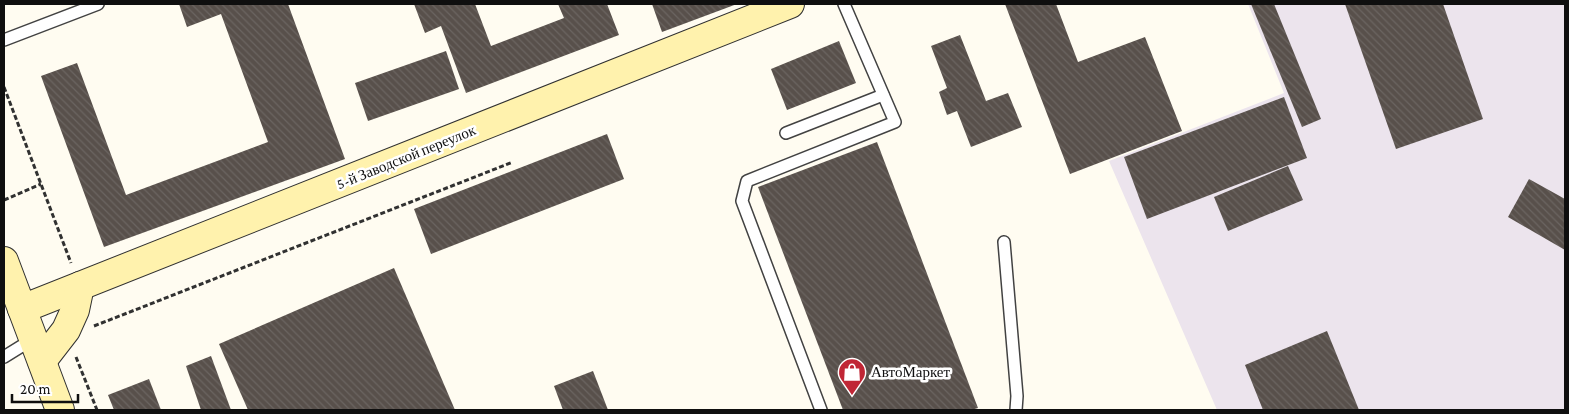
<svg xmlns="http://www.w3.org/2000/svg" width="1569" height="414" font-family="'Crimson Pro',serif">
<style>
.industrial{fill:#ece4ed}
.building{fill:url(#building-back-hatch)}
.lines{fill:none;stroke-linecap:round;stroke-linejoin:round}
.lane-casing{stroke:#424242;stroke-width:14}
.secondary-casing{stroke:#313131;stroke-width:30}
.path{stroke:#313131;stroke-width:3;stroke-dasharray:5 2.5;stroke-linecap:butt}
.lane{stroke:#fff;stroke-width:11}
.secondary{stroke:#fff2ad;stroke-width:28}
.labels{text-anchor:middle;stroke-width:5;stroke-linejoin:round;paint-order:stroke}
.street-label{font-size:15px;fill:#0f0f0f;stroke:#fff}
.poi-label{font-size:15px;fill:#0f0f0f;stroke:#fff;text-anchor:start}
</style>
<defs>
<pattern id="building-back-hatch" width="6" height="6" patternUnits="userSpaceOnUse" patternTransform="scale(1.25)"><rect width="6" height="6" fill="#58504b"/><path d="M-1 5l2 2M0 0l6 6M5-1l2 2" fill="none" stroke="#6b6561"/></pattern>
</defs>
<rect width="100%" height="100%" fill="#fffcf1"/>
<path class="industrial" d="M1248 4H1565V410H1217L1109 161 1284 93Z"/>
<g class="building">
<path d="M179 4H288L345 159 104 247 41 76 77 63 126 195 268 142 221 14 187 27Z"/>
<path d="M414 4H475L491 46 564 18 558 4H607L619 35 466 93 441 26 425 33Z"/>
<path d="M652 4H737L662 32Z"/>
<path d="M1005 4H1056L1078 62 1145 37 1182 131 1070 174Z"/>
<path d="M1251 4H1274L1321 119 1302 127Z"/>
<path d="M1345 4H1443L1483 119 1396 149Z"/>
<path d="M960 35 986 101 1008 93 1022 127 971 147 957 111 947 115 939 92 947 88 931 46Z"/>
<path d="M839 41 856 83 787 110 771 69Z"/>
<path d="M446 51 459 89 368 121 355 83Z"/>
<path d="M1284 97 1307 158 1147 219 1124 157Z"/>
<path d="M607 134 624 179 431 254 414 209Z"/>
<path d="M877 142 978 408 971 410H843L758 187Z"/>
<path d="M1288 166 1303 200 1228 231 1214 197Z"/>
<path d="M1529 179 1565 199V250L1508 217Z"/>
<path d="M394 268 455 410H248L219 344Z"/>
<path d="M1327 331 1359 410H1263L1245 365Z"/>
<path d="M211 356 231 410H201L186 366Z"/>
<path d="M593 371 608 410H563L554 386Z"/>
<path d="M149 379 161 410H114L108 395Z"/>
</g>
<g class="lines">
<g class="lane-casing">
<g id="lane">
<path d="M4 40 98 4"/>
<path d="M786 133 883 95"/>
<path d="M1004 242 1017 396 1016 410"/>
<path d="M4 357 33 339"/>
<path d="M821 410 742 201 747 181 895 122 844 4"/>
</g>
</g>
<g class="secondary-casing">
<g id="secondary">
<path d="M4 261 60 410"/>
<path d="M22 309 790 4"/>
<path d="M42 361 66 330 75 310 80 286"/>
</g>
</g>
<g class="path">
<path d="M4 87 71 263"/>
<path d="M4 200 41 184"/>
<path d="M94 326 513 162"/>
<path d="M76 357 97 410"/>
</g>
<use href="#lane" class="lane"/>
<use href="#secondary" class="secondary"/>
</g>
<defs>
<g id="shop-pin" transform="scale(1.4375)"><path d="M0 17L-7.5 6A9.5 9.5 0 1 1 7.5 6Z" fill="#c02635" stroke="#fff"/><path d="M-5-2.5h2.3a2.7 3.5 0 0 1 5.4 0H5L5.5 6h-11ZM-1.5-2.5h3a1.5 2.3 0 0 0-3 0Z" fill="#fff"/></g>
</defs>
<g fill-rule="evenodd">
<use href="#shop-pin" x="852" y="372"/>
</g>
<g class="labels">
<g class="street-label">
<text transform="translate(406 157) rotate(-22)" y="5">5-й Заводской переулок</text>
</g>
<g class="poi-label">
<text x="871" y="377">АвтоМаркет</text>
</g>
</g>
<rect width="1569" height="414" fill="none" stroke="#0f0f0f" stroke-width="10"/>
<path d="M12 394v8h66v-8" fill="none" stroke="#0f0f0f" stroke-width="2.5"/>
<text x="20" y="394" font-size="15" fill="#0f0f0f" stroke="#ffffff" stroke-width="4" paint-order="stroke">20 m</text>
</svg>
